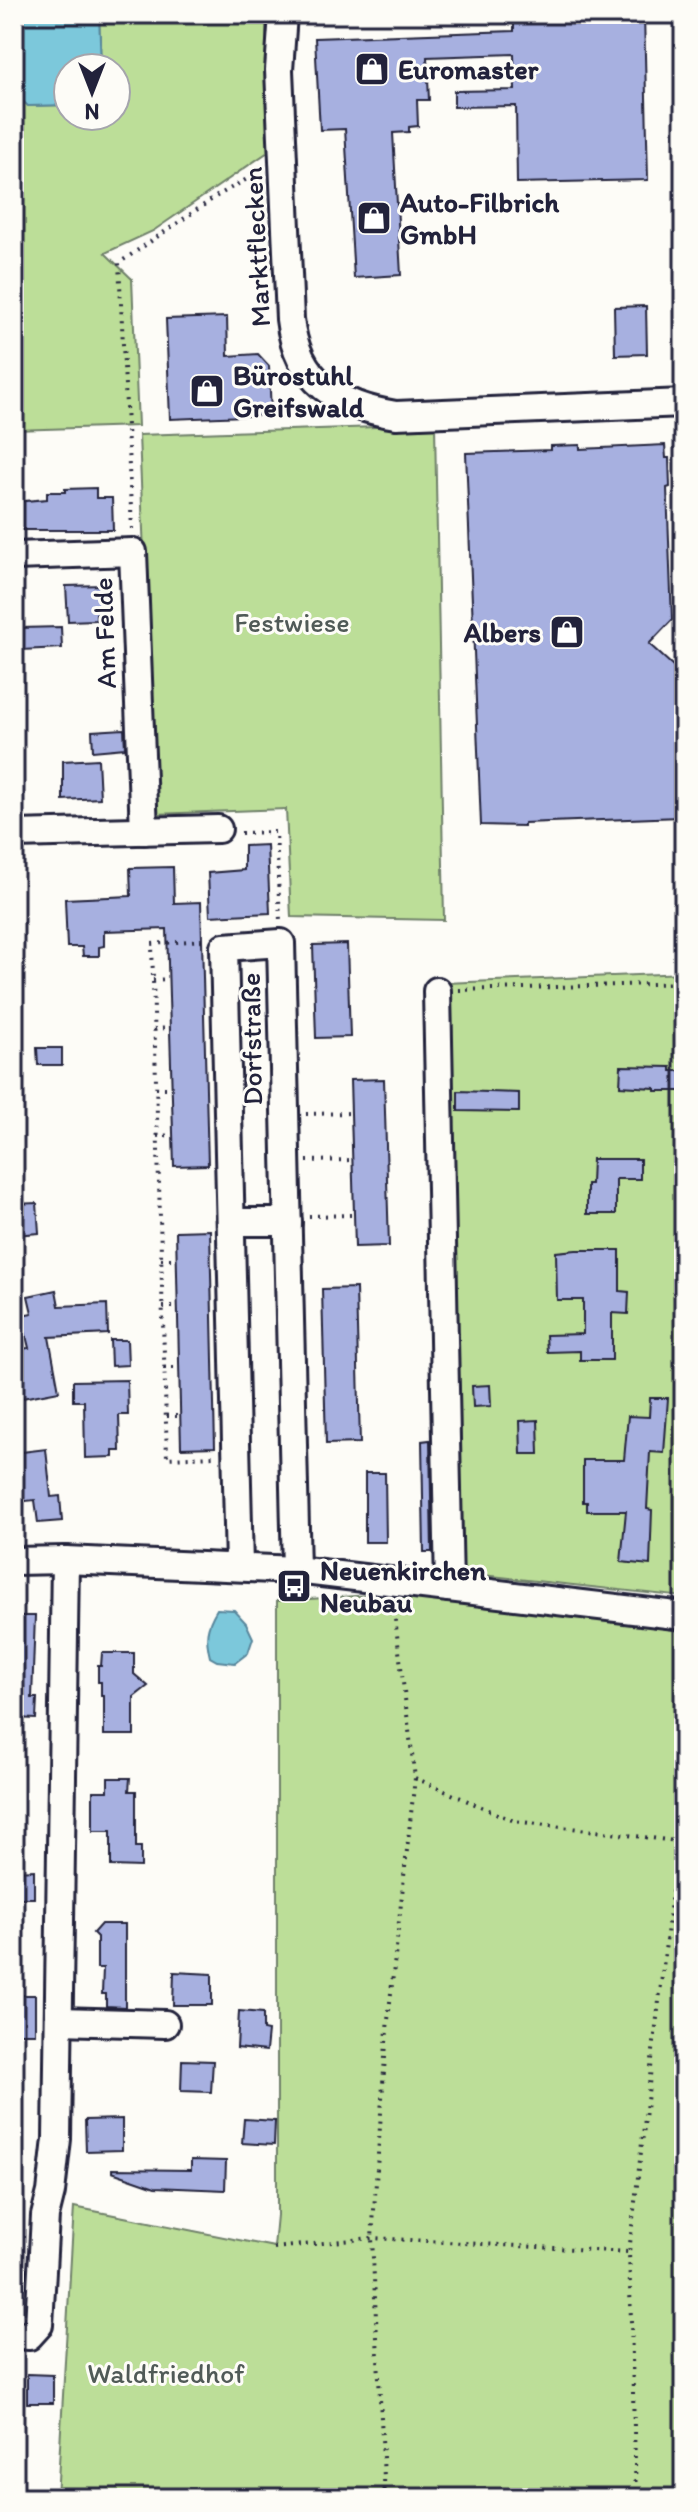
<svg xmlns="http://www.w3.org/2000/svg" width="698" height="2512" font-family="Itim,sans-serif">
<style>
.green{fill:#bcde98;stroke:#6f806a;stroke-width:2}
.water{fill:#7cc8db;stroke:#58869b;stroke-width:2}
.building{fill:#a7b0e0;stroke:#22223b;stroke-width:2}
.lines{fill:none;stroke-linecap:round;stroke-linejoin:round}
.minor-casing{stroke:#22223b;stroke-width:32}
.path{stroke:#22223b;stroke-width:4;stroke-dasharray:2 6;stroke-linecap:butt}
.minor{stroke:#fdfcf7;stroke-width:26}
.labels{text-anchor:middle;stroke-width:6;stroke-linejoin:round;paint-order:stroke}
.poi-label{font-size:28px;font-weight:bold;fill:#22223b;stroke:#fdfcf7;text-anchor:start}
.street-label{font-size:28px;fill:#22223b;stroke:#fdfcf7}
.park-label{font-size:28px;fill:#505a57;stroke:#fdfcf7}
</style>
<rect width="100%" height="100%" fill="#fdfcf7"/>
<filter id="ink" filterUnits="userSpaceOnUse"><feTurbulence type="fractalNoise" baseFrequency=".0125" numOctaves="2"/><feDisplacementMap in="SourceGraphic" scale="16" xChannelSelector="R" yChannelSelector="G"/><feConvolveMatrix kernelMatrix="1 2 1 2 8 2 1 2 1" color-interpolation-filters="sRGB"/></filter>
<g filter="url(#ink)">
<g class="green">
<path d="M99 14H268L266 27 268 152 153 231 105 253 132 279 138 426 14 430V68L18 96 28 106 68 105V116H116V68H101Z"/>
<path d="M435 425 444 920 291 917 286 809 155 814 139 435Z"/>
<path d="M684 973V1597L454 1572 445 983Z"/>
<path d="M405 1593 684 1624V2498H57L74 2207 274 2247 277 2215V1601Z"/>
</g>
<g class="water">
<path d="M14 14H99L101 68H68V105L28 106 18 97 14 68Z"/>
<path d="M217 1609 234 1610 246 1623 253 1638 248 1653 235 1663 217 1661 210 1657C205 1637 206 1627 217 1609Z"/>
</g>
<g class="building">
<path d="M514 14H644L648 180 517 183 516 106 454 107V91L515 90 514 54 427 57 429 100H417L418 126 409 127V132L393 133 401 275 354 278 345 129 320 130 315 38 514 31Z"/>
<path d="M646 306 647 354 615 355 614 307Z"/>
<path d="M227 317 228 356 258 354 269 366 271 415 170 419 166 319Z"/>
<path d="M580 445V449L665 445 666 458H669L670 487 667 488 672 620 649 644 684 676V742L677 743 680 817 524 823V826L481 825 466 453 551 450V446Z"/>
<path d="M96 488V498H112L113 530H14V502L47 499V492H65V489Z"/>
<path d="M103 585 104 613 96 614V620L68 621 66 586Z"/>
<path d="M61 627 62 648 21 650 20 628Z"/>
<path d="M124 729 125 748 93 751 92 731Z"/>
<path d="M98 759 100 798 63 800V761Z"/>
<path d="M267 845 270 913 210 916 208 873 244 870V846Z"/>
<path d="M173 867 174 903 201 902 208 1165 174 1166 167 929 104 931V946L99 947V956H83L82 947H67L65 899 131 896 130 868Z"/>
<path d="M347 944 350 1037 316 1038 313 945Z"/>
<path d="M37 1048H62V1065H38Z"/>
<path d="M621 1066 671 1067V1071H682V1091H655V1088L620 1086Z"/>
<path d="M384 1079 389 1246 355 1247 350 1080Z"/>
<path d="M458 1091 519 1093V1112L458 1111Z"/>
<path d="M592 1159H640V1179H616V1214H587V1184H591Z"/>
<path d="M37 1203 39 1233 14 1235V1204Z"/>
<path d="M210 1230 215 1447 181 1448 176 1231Z"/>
<path d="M576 1250H620V1291L629 1292 628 1314 612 1313V1360H580V1351L547 1352 546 1335 583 1334V1300H557L556 1252Z"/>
<path d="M356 1288 360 1443 326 1444 322 1289Z"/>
<path d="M56 1290 59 1306 107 1304 108 1334 49 1337 59 1391 22 1398 18 1376 14 1377V1350L29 1348 21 1315 32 1313 28 1296Z"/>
<path d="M110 1340H127L128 1365 111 1366Z"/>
<path d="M127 1380 128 1415H119L120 1451H113V1457L85 1458 84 1401H73V1381Z"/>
<path d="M490 1385 491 1406 473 1407 472 1386Z"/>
<path d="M650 1398H668L664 1453 650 1452 647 1509 652 1510 650 1565 621 1562 626 1511H587V1502H583V1460H624L628 1416 649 1417Z"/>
<path d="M538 1420 539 1454H521L520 1421Z"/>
<path d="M430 1440 432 1552H424L422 1441Z"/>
<path d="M46 1449 51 1497 60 1496 62 1521 38 1523 35 1500 16 1502 14 1453Z"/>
<path d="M365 1473H385L386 1542H365Z"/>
<path d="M14 1616H35L32 1698H37L36 1719 14 1718Z"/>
<path d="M102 1653H134V1674L148 1686 134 1697V1735H104V1696H101V1682H98V1666H101Z"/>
<path d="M108 1778H130L129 1791H136V1847H141V1867L111 1866V1831H93V1791H108Z"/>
<path d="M34 1870V1898H14V1871Z"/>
<path d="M101 1924H125V2007L106 2006V1994H102L103 1968H97V1937L93 1933Z"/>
<path d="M174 1972 212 1974V2005H173Z"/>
<rect x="14" y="1995" width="21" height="38"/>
<path d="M239 2011 263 2013V2030L268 2031 266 2051 237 2048Z"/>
<path d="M182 2060 213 2061 211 2092 181 2091Z"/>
<path d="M122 2119V2150L86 2151 85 2120Z"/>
<path d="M244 2119 275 2121 274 2145 242 2143Z"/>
<path d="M191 2160 226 2161 225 2190 155 2187 112 2172V2169L191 2170Z"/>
<path d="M27 2374 53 2375V2403H27Z"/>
</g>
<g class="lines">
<g class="minor-casing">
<g id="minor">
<path d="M283 14 279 70 290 319C297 382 338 406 396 415L684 403"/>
<path d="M14 556 133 552 144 831"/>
<path d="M14 834 218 829"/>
<path d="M437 991 449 1588"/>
<path d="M231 1222H288"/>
<path d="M14 1561 65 1560 296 1570 684 1616"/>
<path d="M239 1566 224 947 281 943 296 1570"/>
<path d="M59 2021 165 2024"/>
<path d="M14 2335 29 2336 39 2325 45 2216 51 2192 57 2139 65 1560"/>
</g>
</g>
<g class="path">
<path d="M132 529 119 263 217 196 261 171"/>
<path d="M241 833 276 832 280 921"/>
<path d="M202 940 152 944 167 1458 214 1456"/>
<path d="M153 980 169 979"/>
<path d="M459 990 684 983"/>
<path d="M154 1029 170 1028"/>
<path d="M156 1088H172"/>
<path d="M306 1114 352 1113"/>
<path d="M157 1136 173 1135"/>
<path d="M307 1161 353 1160"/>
<path d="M309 1216 354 1215"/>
<path d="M161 1259H176"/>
<path d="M163 1307H178"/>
<path d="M164 1368H179"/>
<path d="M167 1416H180"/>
<path d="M415 1778 514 1821 684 1842"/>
<path d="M274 2248 372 2238 629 2252"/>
<path d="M385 2498 372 2238 387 2029 415 1778 393 1603"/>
<path d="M636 2498 629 2252 678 1842"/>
</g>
<use href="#minor" class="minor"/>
</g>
</g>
<defs>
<g id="shop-square" transform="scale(1.8)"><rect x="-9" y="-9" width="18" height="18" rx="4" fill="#22223b" stroke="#fdfcf7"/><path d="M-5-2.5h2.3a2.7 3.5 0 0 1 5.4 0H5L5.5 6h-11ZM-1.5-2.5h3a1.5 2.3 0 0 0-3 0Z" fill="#fff"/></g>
<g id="bus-square" transform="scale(1.8)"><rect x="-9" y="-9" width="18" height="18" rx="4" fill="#22223b" stroke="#fdfcf7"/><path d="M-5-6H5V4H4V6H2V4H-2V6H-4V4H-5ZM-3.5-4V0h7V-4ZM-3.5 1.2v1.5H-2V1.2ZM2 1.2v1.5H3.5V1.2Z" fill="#fff"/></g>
</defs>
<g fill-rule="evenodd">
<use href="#shop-square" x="372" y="69"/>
<use href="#shop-square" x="374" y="218"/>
<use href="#shop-square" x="207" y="391"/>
<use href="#shop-square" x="567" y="632"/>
<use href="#bus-square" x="294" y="1586"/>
</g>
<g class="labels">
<g class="poi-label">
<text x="398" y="79">Euromaster</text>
<text x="400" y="212">Auto-Filbrich<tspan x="400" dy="32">GmbH</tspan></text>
<text x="233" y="385">Bürostuhl<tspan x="233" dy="32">Greifswald</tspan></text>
<text x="541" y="642" text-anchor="end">Albers</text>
<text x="320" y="1580">Neuenkirchen<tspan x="320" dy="32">Neubau</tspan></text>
</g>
<g class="street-label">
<text transform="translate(256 247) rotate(-93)" y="10">Marktflecken</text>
<text transform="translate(104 633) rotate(-92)" y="10">Am Felde</text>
<text transform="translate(251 1039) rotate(-91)" y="10">Dorfstraße</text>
</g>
<g class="park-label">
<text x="292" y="632">Festwiese</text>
<text x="166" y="2383">Waldfriedhof</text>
</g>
</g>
<rect width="698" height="2512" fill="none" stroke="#fdfcf7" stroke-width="48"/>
<rect x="24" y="24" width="650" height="2464" fill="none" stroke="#22223b" stroke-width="3" filter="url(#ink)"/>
<g transform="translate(92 92) rotate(180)"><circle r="38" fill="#fdfcf7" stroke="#a5a5ac" stroke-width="2"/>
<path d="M0-6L14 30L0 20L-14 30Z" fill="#22223b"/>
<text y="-12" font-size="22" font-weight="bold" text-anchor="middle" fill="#22223b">N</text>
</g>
</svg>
